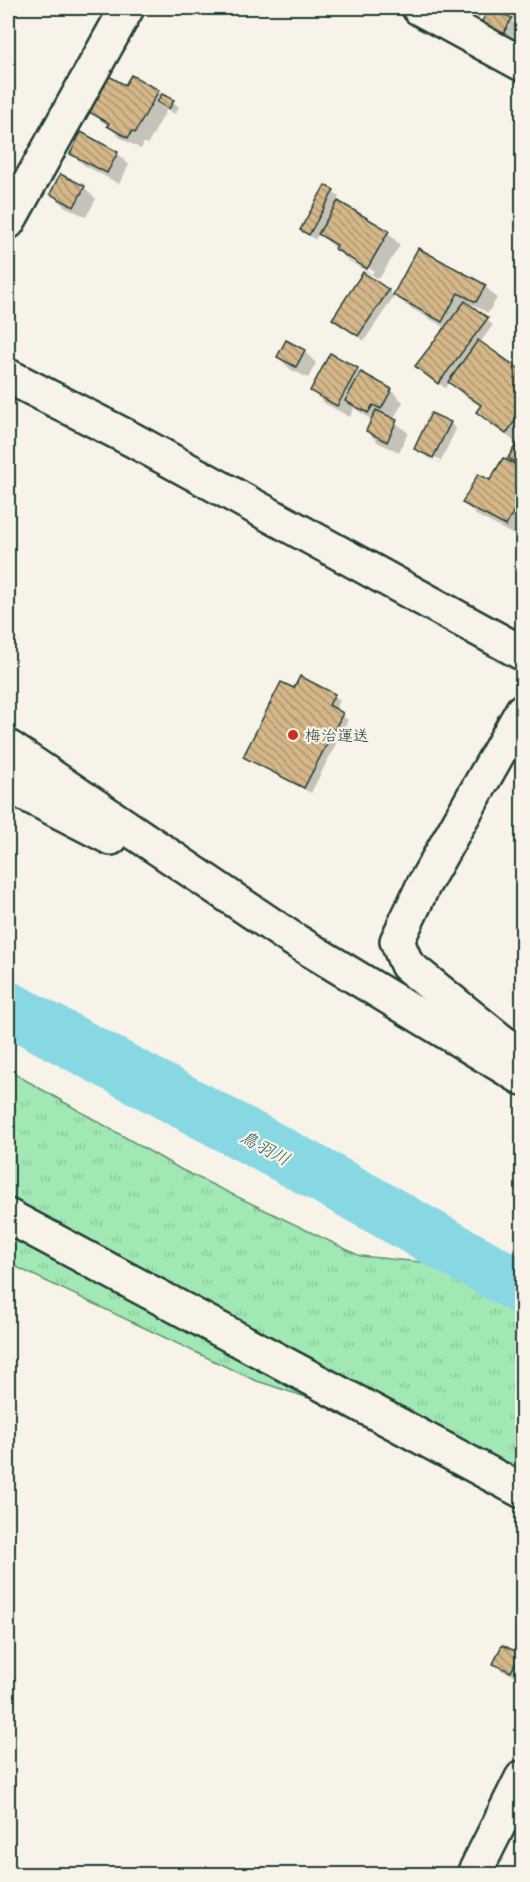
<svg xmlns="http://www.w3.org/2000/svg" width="530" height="1882" font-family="'Shantell Sans','Klee One',sans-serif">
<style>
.grass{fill:url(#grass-tufts);stroke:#609274;stroke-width:1.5}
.shadow{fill:#0003;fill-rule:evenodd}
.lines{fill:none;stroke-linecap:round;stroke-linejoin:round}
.river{stroke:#88d8e4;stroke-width:54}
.building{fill:url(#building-back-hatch);stroke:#1f3d34;stroke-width:1.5}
.street-casing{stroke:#1f3d34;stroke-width:38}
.secondary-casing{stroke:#1f3d34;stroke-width:38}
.street{stroke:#f7f3e8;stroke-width:33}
.secondary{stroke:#f7f3e8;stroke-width:33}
.poi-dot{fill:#c8321e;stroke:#f7f3e8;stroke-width:2}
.labels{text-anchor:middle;stroke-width:4.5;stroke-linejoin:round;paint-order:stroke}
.poi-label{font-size:16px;fill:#1f3d34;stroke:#f7f3e8;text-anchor:start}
.water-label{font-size:18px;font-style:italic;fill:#345c57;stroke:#f7f3e8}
</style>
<defs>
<pattern id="grass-tufts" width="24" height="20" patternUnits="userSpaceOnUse" patternTransform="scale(1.5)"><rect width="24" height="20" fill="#a2e8b4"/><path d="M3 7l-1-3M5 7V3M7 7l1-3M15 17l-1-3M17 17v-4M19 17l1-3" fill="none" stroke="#8bc89b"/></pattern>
<pattern id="building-back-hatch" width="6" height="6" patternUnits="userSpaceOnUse" patternTransform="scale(1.5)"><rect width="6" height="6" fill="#d5b789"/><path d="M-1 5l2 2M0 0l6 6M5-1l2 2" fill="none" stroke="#ac9671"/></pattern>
</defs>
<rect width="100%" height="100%" fill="#f7f3e8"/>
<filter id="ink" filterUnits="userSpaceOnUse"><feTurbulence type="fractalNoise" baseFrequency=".0167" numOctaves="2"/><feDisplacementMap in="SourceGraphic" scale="12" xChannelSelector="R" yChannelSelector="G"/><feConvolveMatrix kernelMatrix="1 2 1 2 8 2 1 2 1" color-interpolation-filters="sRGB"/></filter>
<g filter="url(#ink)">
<path class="grass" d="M8 1070 182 1170 360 1256 430 1263 522 1308V1468L254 1380 8 1263Z"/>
<g class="shadow">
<path d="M491 8 511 20 522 31 513 49 500 42 512 21 481 26Z"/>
<path d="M506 8H522V19L511 13Z"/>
<path d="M126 87 158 91 179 107 175 114 167 109 148 144 144 142 141 149 121 138 91 111Z"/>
<path d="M117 153 129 165 119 184 84 165 72 154Z"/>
<path d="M84 187 96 199 86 217 64 206 52 194Z"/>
<path d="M333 191 339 197 336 202 388 233 400 245 379 279 349 261 319 233 315 240 302 230ZM348 256 374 271 372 274 348 259Z"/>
<path d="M419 250 485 286 497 298 488 313 466 301 465 303 493 325 480 343 522 373V529L518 537 476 515 464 503 491 482 519 467 510 458 518 444 490 424 478 412 481 407 462 394 450 382 445 388 423 371 446 328 407 306 395 295 364 341 334 318 388 291 394 296Z"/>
<path d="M304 351 316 363 308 378 290 369 278 357Z"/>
<path d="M357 369 363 375 391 390 403 402 393 420 408 433 399 452 379 443 367 431 372 420 354 408 350 417 324 403 312 391Z"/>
<path d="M450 423 456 429 440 463 421 454 439 463 441 460 421 451V454L416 449Z"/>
<path d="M334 695 340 701 335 710 348 720 311 793 251 762 245 756Z"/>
<path d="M519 1655 522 1658V1666L518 1677 501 1670 495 1664Z"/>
</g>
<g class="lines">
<path class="river" d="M8 1008 324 1177 522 1288"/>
</g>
<g class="building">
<path d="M489 8 512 18 501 38 479 27Z"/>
<path d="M131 75 159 90 135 133 132 131 128 138 107 126 109 123 89 112 109 76 125 85Z"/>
<path d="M162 94 174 100 169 109 157 102Z"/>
<path d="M81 132 118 152 107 173 70 154Z"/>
<path d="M60 174 85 186 74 207 50 194Z"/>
<path d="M325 185 334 190 309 235 300 230Z"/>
<path d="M338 201 389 231 367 269 335 249 337 245 318 234Z"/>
<path d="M418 248 486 285 476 302 458 293 442 322 393 295Z"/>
<path d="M363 272 389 290 358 336 332 319Z"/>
<path d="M465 301 488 318 438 384 415 366Z"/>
<path d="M286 340 305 350 296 367 277 357Z"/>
<path d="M478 340 522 371V421L517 418 506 434 476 412 481 405 448 382Z"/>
<path d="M330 353 358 368 337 406 310 391Z"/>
<path d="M361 372 392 389 381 409 373 405 368 413 345 401Z"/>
<path d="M376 410 397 420 387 442 366 431Z"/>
<path d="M431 413 451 422 433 458 414 449Z"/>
<path d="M522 434V467L508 458Z"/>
<path d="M503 458 522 468V495L506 526 462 503 478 474 490 480Z"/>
<path d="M300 676 335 694 329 705 343 713 304 788 243 757 281 682 294 688Z"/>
<path d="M502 1645 520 1653 511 1672 493 1664Z"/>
</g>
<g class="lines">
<g class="street-casing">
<g id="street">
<path d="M419 8 522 64"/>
<path d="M8 222 127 8"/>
<path d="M8 376 133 440 522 653"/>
<path d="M522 711 423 886 397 941 407 965 522 1058"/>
<path d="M8 747 291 938 522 1078"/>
<path d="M8 785 111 838"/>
<path d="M8 1216 522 1491"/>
</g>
</g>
<g class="secondary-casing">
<path id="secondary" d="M474 1874 522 1778"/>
</g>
<use href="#street" class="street"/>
<use href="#secondary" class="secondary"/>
</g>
</g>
<circle class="poi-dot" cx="293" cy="735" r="6"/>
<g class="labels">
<g class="poi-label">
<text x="305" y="741">梅治運送</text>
</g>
<g class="water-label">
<text transform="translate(265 1148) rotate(29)" y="6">鳥羽川</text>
</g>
</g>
<rect width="530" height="1882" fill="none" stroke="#f7f3e8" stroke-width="30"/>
<rect x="15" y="15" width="500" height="1852" fill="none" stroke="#1f3d34" stroke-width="2" filter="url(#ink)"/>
</svg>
